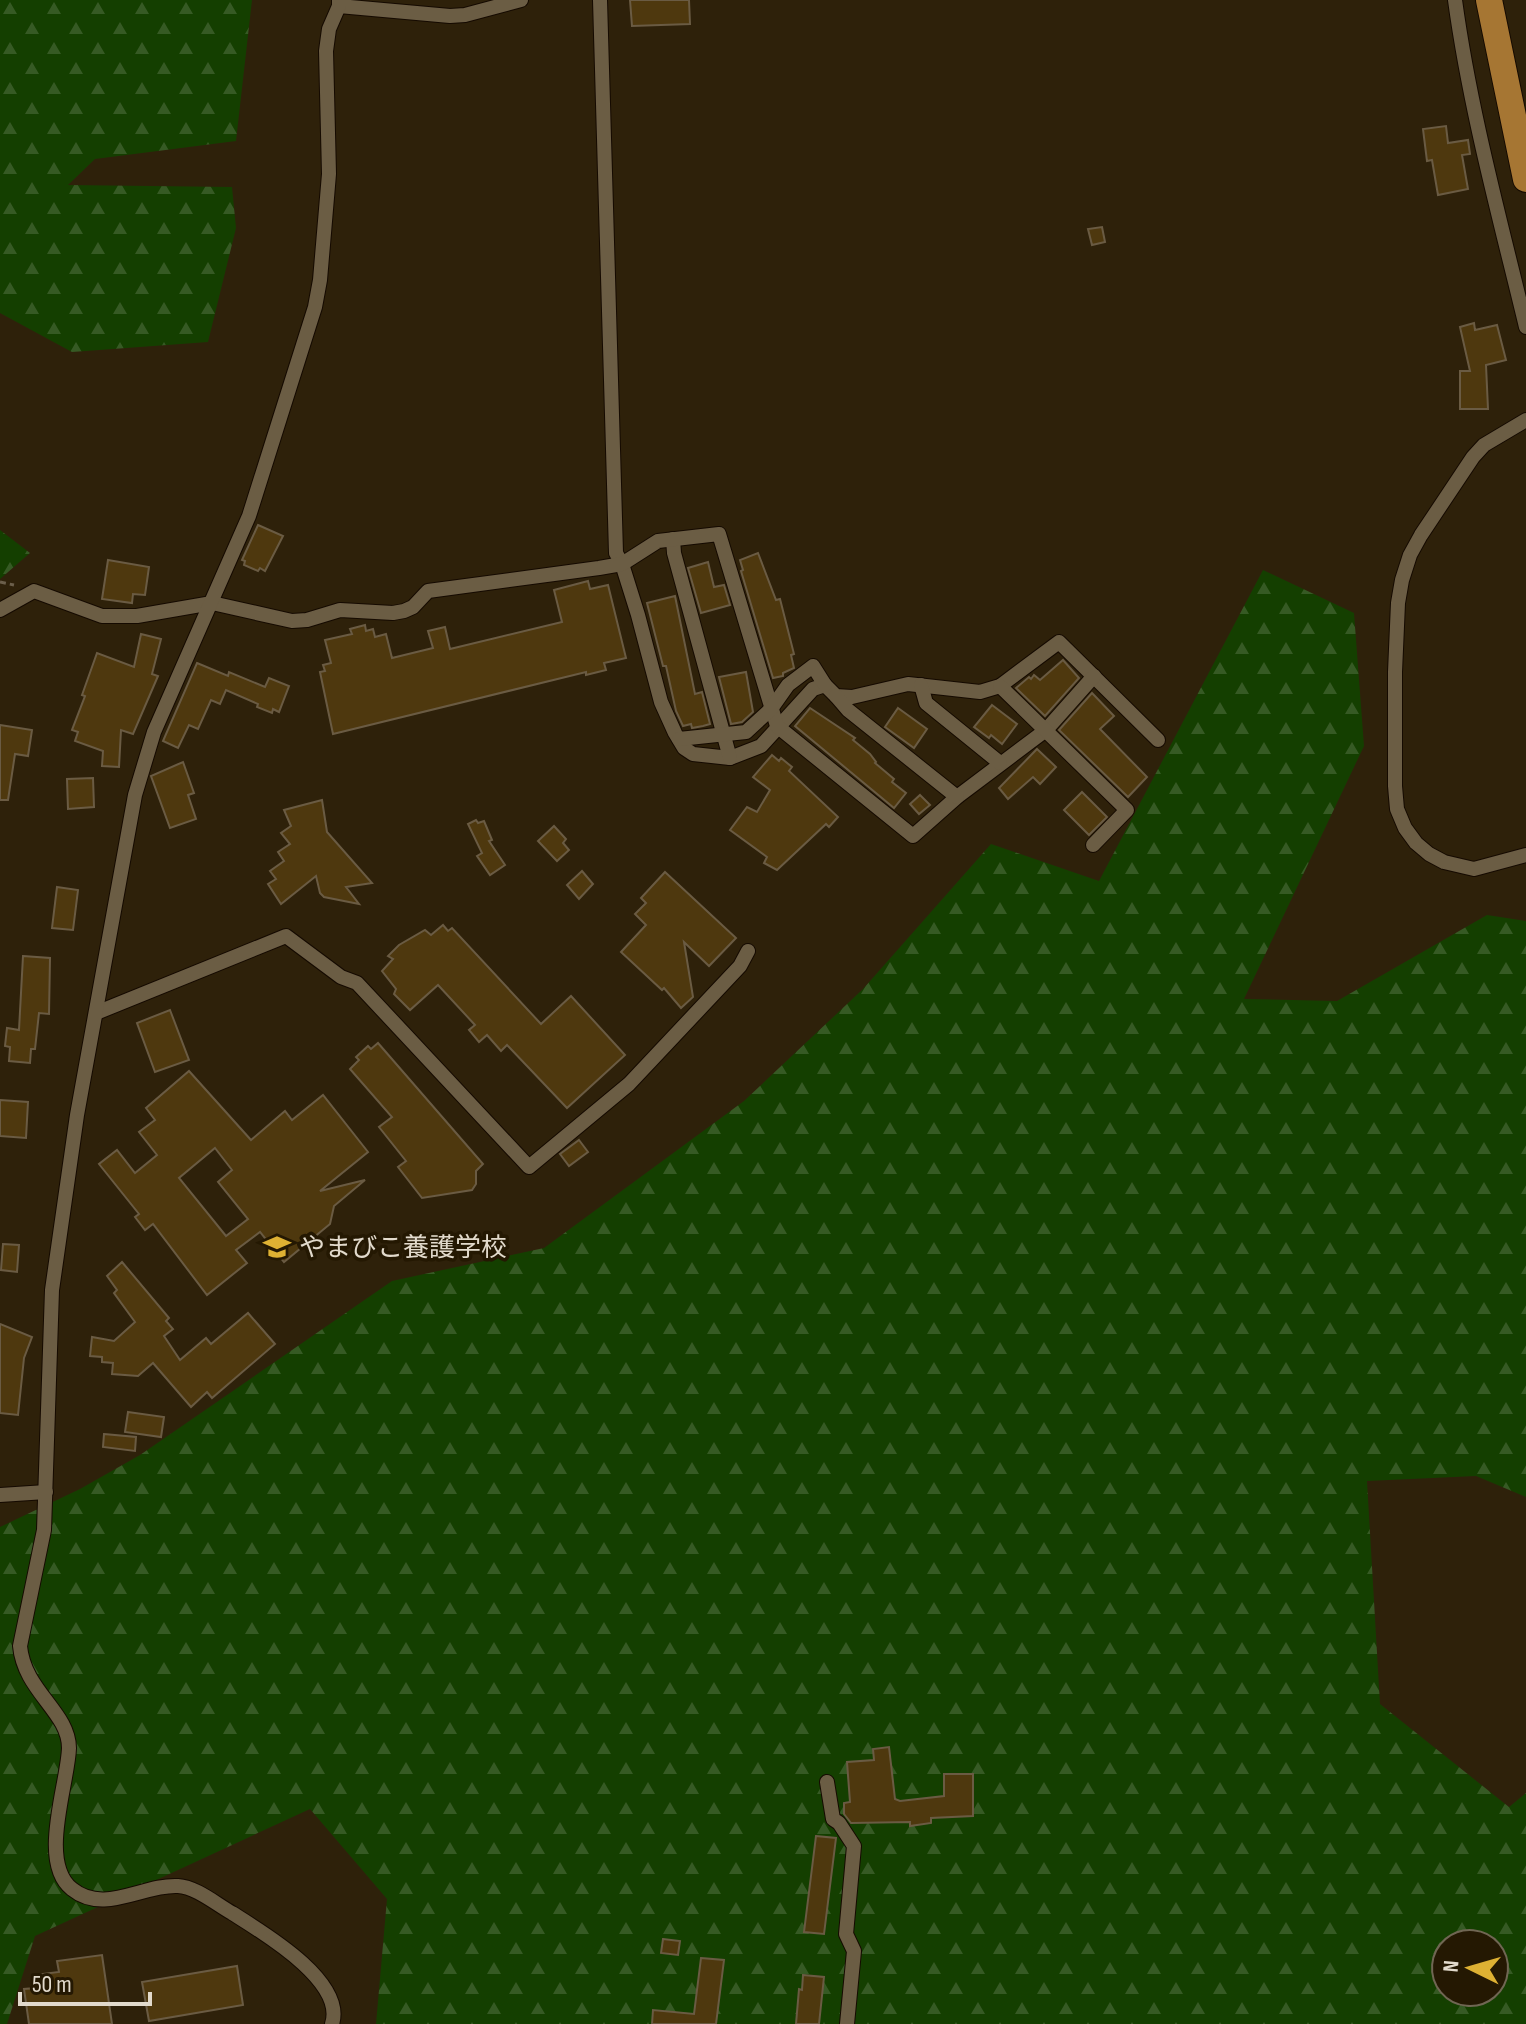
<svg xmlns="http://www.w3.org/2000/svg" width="1526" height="2024" font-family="'Sofia Sans Condensed','Noto Sans JP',sans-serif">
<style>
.forest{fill:url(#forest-firs);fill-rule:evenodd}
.building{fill:#4e380e;stroke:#6a5b43;stroke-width:2;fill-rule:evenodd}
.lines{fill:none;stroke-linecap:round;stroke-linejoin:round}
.street-casing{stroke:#150a00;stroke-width:16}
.highway-casing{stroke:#150a00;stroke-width:28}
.path{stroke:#6b5f4b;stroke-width:3;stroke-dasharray:6 4;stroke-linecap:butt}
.street{stroke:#6b5d44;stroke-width:14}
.highway{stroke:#a67633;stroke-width:26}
.labels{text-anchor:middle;stroke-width:7;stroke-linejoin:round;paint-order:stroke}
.poi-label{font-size:26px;fill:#e2dacc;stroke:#241802;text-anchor:start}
</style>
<defs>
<pattern id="forest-firs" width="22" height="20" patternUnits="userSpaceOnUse" patternTransform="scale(2)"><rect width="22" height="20" fill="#143f00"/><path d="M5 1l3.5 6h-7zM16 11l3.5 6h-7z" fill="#365a24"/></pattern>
</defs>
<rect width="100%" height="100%" fill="#2e210a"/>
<g class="forest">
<path d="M0 0H252L236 141 95 159 68 185 232 187 236 228 208 342 72 352 0 313Z"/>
<path d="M0 530 30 553 0 579Z"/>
<path d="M1263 570 1354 613 1364 746 1244 999 1337 1001 1487 915 1526 921V1497L1476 1476 1367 1481 1380 1704 1509 1807 1526 1793V2024H376L387 1899 310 1809 35 1936 7 2024H0V1527L80 1489 140 1455 392 1281 544 1248 744 1101 863 989 991 844 1099 881ZM1446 1944H1494V1992H1446Z"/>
</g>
<g class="building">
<path d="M630 0H689L690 24 632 26Z"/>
<path d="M1446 126 1448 143 1468 140 1470 154 1462 155 1468 189 1438 195 1432 160 1427 161 1423 129Z"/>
<path d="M1102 227 1105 242 1092 245 1088 229Z"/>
<path d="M1474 323 1475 330 1497 325 1506 360 1486 365 1488 409H1460V371H1470L1460 327Z"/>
<path d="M258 525 283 536 265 571 260 568 258 571 244 565 245 561 242 560Z"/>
<path d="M758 553 776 600 780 599 794 654 791 655 794 668 783 673V676L773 678 741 571 743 570 740 560Z"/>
<path d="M108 560 149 567 145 595 133 594 132 603 102 599Z"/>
<path d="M708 562 714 587 724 585 730 605 701 613 688 568Z"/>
<path d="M588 581 590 589 608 585 626 658 604 663 606 670 586 675V672L333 734 320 672 325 671 323 665 331 663 325 640 352 634 350 629 365 625 366 631 373 629 375 637 386 634 392 658 433 648 428 631 445 627 450 649 562 622 554 590Z"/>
<path d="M675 596 695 694 702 692 710 724 703 726 692 728 691 724 683 726 676 711 666 666H663L647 603Z"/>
<path d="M141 634 161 639 152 674 158 676 133 734 121 730 119 767 102 766 103 751 75 741 78 732 72 730 85 696 82 695 97 653 134 667Z"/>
<path d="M1063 660 1079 678 1045 716 1016 688 1029 677 1031 679 1034 675 1040 680Z"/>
<path d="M197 663 228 676 229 672 265 687 269 678 289 686 279 712 273 709 272 713 257 707 258 704 226 690 220 704 211 700 198 729 189 725 178 748 163 741Z"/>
<path d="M746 672 753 712 742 722 731 724 719 677Z"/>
<path d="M1092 693 1114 716 1100 729 1147 777 1128 797 1059 730Z"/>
<path d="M992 705 1017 724 1002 744 991 735 989 738 974 727Z"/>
<path d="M810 708 855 738 853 740 870 754 876 762 875 763 894 779 892 782 906 793 894 808 795 726Z"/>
<path d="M898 708 927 729 914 748 885 727Z"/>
<path d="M0 725 32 730 28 756 15 754 8 800H0Z"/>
<path d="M1037 749 1056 767 1040 784 1033 777 1008 799 999 788Z"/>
<path d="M772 755 779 761 781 758 792 767 789 771 838 817 829 827 826 824 777 870 764 863 767 857 730 830 747 807 757 812 770 790 753 777Z"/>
<path d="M183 762 194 793 188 795 196 819 170 828 151 776Z"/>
<path d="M93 778 94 807 68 809 67 779Z"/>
<path d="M1082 792 1107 817 1089 835 1064 810Z"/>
<path d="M920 795 930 805 919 814 910 804Z"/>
<path d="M322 800 327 832 372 883 346 887 359 904 324 897 320 893 316 876 281 904 268 884 276 879 270 871 284 861 278 852 290 844 281 833 291 826 284 810Z"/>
<path d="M476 820 478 823 484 821 492 840 489 841 505 865 490 875 477 856 482 853 468 824Z"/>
<path d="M554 826 566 839 563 843 569 850 557 861 538 841Z"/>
<path d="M582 871 593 884 579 899 567 885Z"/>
<path d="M665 872 736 938 709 966 684 942 693 997 681 1008 664 988 662 990 621 952 646 925 635 914 646 903 641 898Z"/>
<path d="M57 887 78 890 73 930 52 928Z"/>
<path d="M443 925 448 931 452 928 541 1024 571 996 625 1055 567 1108 507 1045 501 1051 487 1035 479 1042 469 1030 475 1025 438 985 410 1010 394 994 396 989 382 971 393 959 388 956 399 945 425 930 431 935Z"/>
<path d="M23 956 50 958 49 1014 39 1013 35 1049H31L30 1063 9 1061 10 1047 5 1046 7 1028 19 1030Z"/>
<path d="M170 1010 189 1060 155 1072 137 1023Z"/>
<path d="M378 1043 483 1164 476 1171V1184L472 1190 422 1198 398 1167 406 1161 379 1127 392 1117 350 1069 359 1060 356 1057 368 1046 371 1049Z"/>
<path d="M189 1071 251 1140 285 1111 292 1120 323 1095 368 1152 320 1191 365 1180 334 1206 330 1224 284 1262 260 1232 236 1250 247 1263 207 1295 153 1224 145 1230 135 1217 139 1214 99 1164 117 1150 135 1173 157 1155 139 1132 155 1120 146 1108ZM215 1148 232 1170 218 1182 248 1219 226 1236 179 1178Z"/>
<path d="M0 1100 28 1102 26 1138 0 1136Z"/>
<path d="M579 1140 588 1152 569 1166 560 1154Z"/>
<path d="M3 1244 19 1245 17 1272 1 1270Z"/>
<path d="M122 1262 169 1318 166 1321 173 1329 164 1336 180 1360 206 1338 211 1344 248 1313 275 1344 212 1398 207 1392 191 1407 153 1363 138 1376 112 1374 113 1363 102 1362V1357L90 1356 92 1337 114 1341 135 1322 114 1293 117 1290 107 1276Z"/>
<path d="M0 1324 32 1337 24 1358 18 1415 0 1413Z"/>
<path d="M128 1412 164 1417 161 1437 125 1432Z"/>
<path d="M104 1434 136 1437 135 1451 103 1447Z"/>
<path d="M889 1747 895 1799 900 1801 944 1796V1774H973V1816L931 1818V1823L910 1826V1822L851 1823 844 1814V1803L850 1802 847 1762 874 1760 873 1749Z"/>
<path d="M816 1836 836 1838 824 1934 804 1932Z"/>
<path d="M663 1939 680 1941 678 1955 661 1953Z"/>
<path d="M102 1955 112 2024H29L24 1989 36 1988 34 1975 59 1972 57 1961Z"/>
<path d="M701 1958 724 1960 716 2024H652L653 2010 694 2014Z"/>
<path d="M237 1966 243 2005 149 2021 142 1982Z"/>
<path d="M803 1975 824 1977 819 2024H796L799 1989 802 1990Z"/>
</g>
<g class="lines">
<g class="street-casing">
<g id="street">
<path d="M600 0 616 553 622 564 638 615 661 702 675 733 684 748 693 754 730 758 761 746 813 689 825 685 836 696 852 697 908 684 980 692 1000 686 1059 642 1158 740"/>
<path d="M1455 0C1470 110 1500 219 1526 327"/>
<path d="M339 6 450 16 465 15 521 0"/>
<path d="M1526 420 1484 445 1473 457 1421 535 1410 555 1402 580 1398 603 1395 672V786L1397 809 1405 828 1416 843 1429 854 1444 862 1474 869 1526 855"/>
<path d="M673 539 674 553 730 758"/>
<path d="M0 610 34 591 102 616H137L212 603 292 621 307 620 340 610 393 613 404 611 413 607 428 591 599 568 622 564 658 541 719 534 777 726 913 836 957 797 1046 730 1094 676"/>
<path d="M921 685 926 703 1000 763"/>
<path d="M1000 686 1127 810 1093 845"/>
<path d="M836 696 848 710 957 797"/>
<path d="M679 739 746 732 771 709 788 685 813 666 825 685"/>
<path d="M96 1013 286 936 341 977 357 983 529 1167 629 1084 740 966 748 951"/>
<path d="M0 1495 46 1492"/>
<path d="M827 1782 833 1819 839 1823 854 1846 846 1934 854 1951 847 2024"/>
<path d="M332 2024C346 1981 262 1932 232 1913 216 1904 196 1887 178 1886 143 1884 104 1915 72 1889 38 1862 68 1784 69 1748 69 1712 24 1691 20 1646L44 1530 52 1290 77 1115 135 795 154 732 249 516 315 307 320 280 329 174 326 51 329 29 339 6V0"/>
</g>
</g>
<g class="highway-casing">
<path id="highway" d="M1489 0 1526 179"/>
</g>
<path class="path" d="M0 582 14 585"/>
<use href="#street" class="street"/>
<use href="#highway" class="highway"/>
</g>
<defs>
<g id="school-bare" transform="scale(2.16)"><path d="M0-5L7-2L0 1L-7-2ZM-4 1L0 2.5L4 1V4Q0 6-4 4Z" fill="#deb133" stroke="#241802" stroke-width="2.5" paint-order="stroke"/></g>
</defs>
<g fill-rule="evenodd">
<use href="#school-bare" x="277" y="1247"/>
</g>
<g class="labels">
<g class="poi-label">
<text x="299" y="1256">やまびこ養護学校</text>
</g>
</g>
<g transform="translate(1470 1968) rotate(275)"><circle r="38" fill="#241802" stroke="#706653" stroke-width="2"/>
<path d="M0-6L14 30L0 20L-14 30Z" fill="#deb133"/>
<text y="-12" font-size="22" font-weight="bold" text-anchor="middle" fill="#e2dacc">N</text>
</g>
<path d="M20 1992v12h130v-12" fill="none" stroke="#e2dacc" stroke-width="4"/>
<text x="32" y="1992" font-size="24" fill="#e2dacc" stroke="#241802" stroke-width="6" paint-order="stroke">50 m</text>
</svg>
